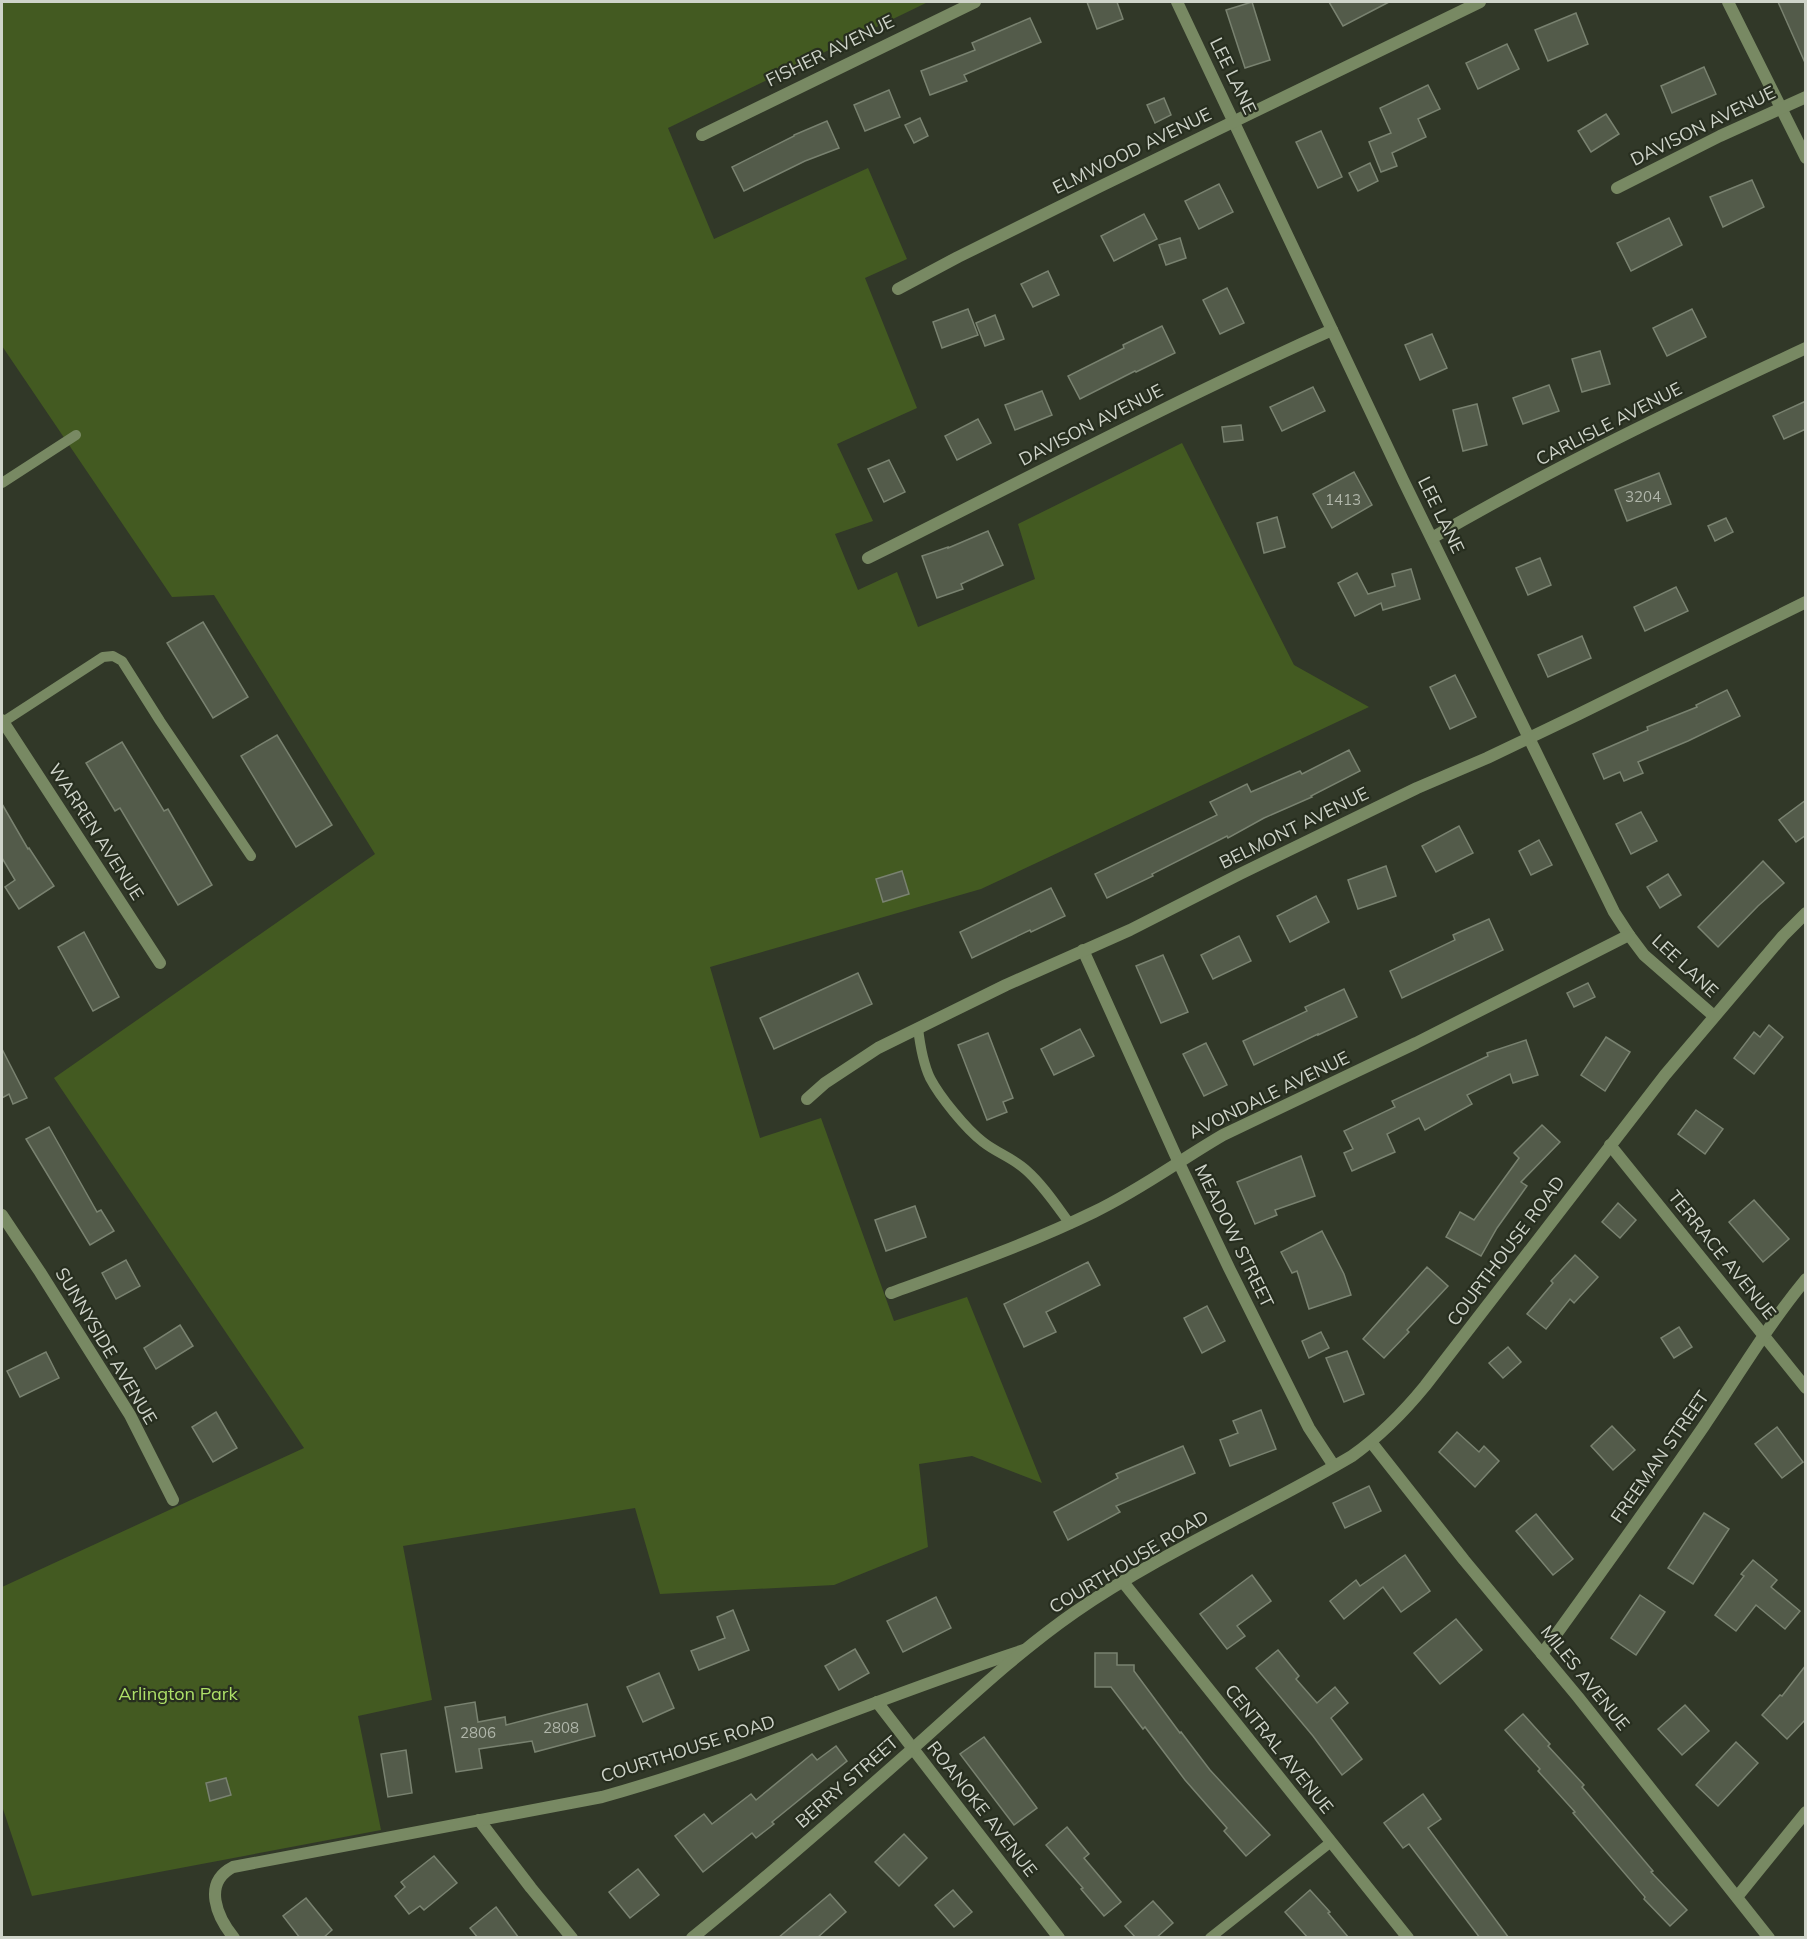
<svg xmlns="http://www.w3.org/2000/svg" width="1807" height="1939" font-family="Mulish,sans-serif">
<style>
.green{fill:#435a21}
.building{fill:#535b4a;stroke:#798270;stroke-width:1.5}
.lines{fill:none;stroke-linecap:round;stroke-linejoin:round}
.service{stroke:#788963;stroke-width:10}
.minor{stroke:#788963;stroke-width:12}
.tertiary{stroke:#788963;stroke-width:12}
.labels{text-anchor:middle;stroke-width:4.5;stroke-linejoin:round;paint-order:stroke}
.number-label{font-size:15px;fill:#b0b6aa}
.street-label{font-size:18px;fill:#cfd4ca;stroke:#272e1f}
.park-label{font-size:18px;fill:#aee068;stroke:#272e1f}
</style>
<rect width="100%" height="100%" fill="#313828"/>
<path class="green" d="M2 2H928L668 128 714 239 868 168 907 259 865 278 917 408 837 444 873 521 835 534 858 590 897 572 918 627 1035 579 1018 524 1182 443 1294 665 1369 707 981 889 710 967 760 1138 821 1118 894 1321 967 1297 1042 1483 972 1456 919 1464 928 1547 834 1585 660 1594 635 1508 403 1546 432 1700 358 1716 381 1830 32 1896 2 1806V1587L304 1448 54 1078 375 854 214 595 172 597 2 346Z"/>
<g class="building">
<path d="M1087 2H1117L1123 19 1097 29Z"/>
<path d="M1252 2 1270 60 1245 68 1226 10Z"/>
<path d="M1329 2H1389L1343 26Z"/>
<path d="M1778 2H1806V65Z"/>
<path d="M1576 13 1588 44 1548 61 1535 30Z"/>
<path d="M1030 18 1041 42 964 75 967 81 930 95 921 71 975 50 972 43Z"/>
<path d="M1507 44 1519 69 1478 89 1466 63Z"/>
<path d="M1704 67 1716 94 1672 113 1661 86Z"/>
<path d="M1428 85 1440 109 1418 119 1426 137 1392 153 1397 166 1381 172 1369 142 1391 133 1380 108Z"/>
<path d="M889 90 900 117 865 131 854 105Z"/>
<path d="M1164 98 1171 115 1155 123 1147 105Z"/>
<path d="M1606 114 1619 134 1591 152 1578 131Z"/>
<path d="M920 118 928 136 914 143 905 125Z"/>
<path d="M827 121 839 148 805 161 744 191 732 167 794 136V135Z"/>
<path d="M1321 131 1342 177 1318 188 1296 142Z"/>
<path d="M1370 163 1378 181 1358 191 1349 173Z"/>
<path d="M1752 180 1764 207 1723 227 1710 197Z"/>
<path d="M1219 184 1233 212 1199 229 1185 201Z"/>
<path d="M1144 214 1157 239 1114 261 1101 236Z"/>
<path d="M1669 218 1682 245 1631 271 1617 243Z"/>
<path d="M1180 238 1186 258 1166 265 1159 245Z"/>
<path d="M1048 271 1059 295 1033 307 1021 284Z"/>
<path d="M1227 288 1244 323 1220 334 1203 300Z"/>
<path d="M968 309 978 335 942 348 933 322Z"/>
<path d="M1692 309 1706 337 1667 356 1653 328Z"/>
<path d="M995 315 1004 339 985 346 976 323Z"/>
<path d="M1162 326 1175 353 1136 372 1135 371 1080 399 1068 376 1124 348 1123 345Z"/>
<path d="M1432 334 1447 368 1420 380 1405 345Z"/>
<path d="M1600 351 1610 384 1582 392 1572 359Z"/>
<path d="M1549 385 1559 411 1523 424 1513 398Z"/>
<path d="M1313 387 1325 411 1282 431 1270 407Z"/>
<path d="M1042 391 1052 415 1015 430 1005 405Z"/>
<path d="M1806 401V429L1784 439 1773 416Z"/>
<path d="M1477 404 1487 445 1463 451 1453 410Z"/>
<path d="M978 419 991 443 957 460 945 436Z"/>
<path d="M1241 425 1243 440 1224 442 1222 427Z"/>
<path d="M889 460 905 492 884 502 868 469Z"/>
<path d="M1354 472 1372 505 1332 528 1313 494Z"/>
<path d="M1659 473 1671 504 1627 521 1615 490Z"/>
<path d="M1277 517 1285 547 1264 553 1257 523Z"/>
<path d="M1726 518 1733 532 1715 541 1708 526Z"/>
<path d="M988 531 1003 565 961 584 963 589 937 598 922 556 948 547V548Z"/>
<path d="M1540 558 1551 585 1528 595 1516 568Z"/>
<path d="M1411 569 1420 599 1383 610 1381 603 1355 616 1338 583 1357 573 1368 594 1395 586 1392 574Z"/>
<path d="M1676 587 1688 611 1645 631 1634 607Z"/>
<path d="M203 622 248 697 213 718 167 643Z"/>
<path d="M1582 636 1591 658 1548 677 1538 655Z"/>
<path d="M1455 675 1476 717 1450 729 1430 687Z"/>
<path d="M1727 690 1740 716 1688 741 1638 762 1643 773 1624 781 1620 772 1604 779 1593 754 1648 730 1647 727 1697 707 1696 705Z"/>
<path d="M277 735 332 825 296 847 241 756Z"/>
<path d="M122 742 164 811 168 809 212 885 178 905 120 808 115 811 86 763Z"/>
<path d="M1349 750 1360 771 1311 796 1312 797 1264 818 1228 838 1227 836 1152 874 1153 876 1107 898 1095 874 1217 815 1210 802 1247 784 1251 792 1300 771 1302 774Z"/>
<path d="M1806 800V835L1796 842 1779 820Z"/>
<path d="M2 804 28 849 29 848 54 886 19 909 5 887 15 880 2 858Z"/>
<path d="M1641 812 1657 841 1631 854 1616 824Z"/>
<path d="M1459 826 1473 853 1436 872 1422 846Z"/>
<path d="M1539 840 1552 865 1531 875 1519 851Z"/>
<path d="M1763 861 1784 883 1758 906 1718 947 1698 927Z"/>
<path d="M1386 866 1396 896 1358 909 1348 880Z"/>
<path d="M902 871 909 894 883 902 876 879Z"/>
<path d="M1668 874 1681 895 1660 908 1647 887Z"/>
<path d="M1051 888 1065 916 1031 932 1030 930 972 958 960 932Z"/>
<path d="M1316 896 1329 922 1290 942 1277 916Z"/>
<path d="M1489 919 1503 950 1402 998 1390 971 1455 940 1453 935Z"/>
<path d="M84 932 119 997 93 1011 58 947Z"/>
<path d="M1239 936 1251 961 1213 979 1201 955Z"/>
<path d="M1163 955 1188 1012 1161 1023 1136 966Z"/>
<path d="M858 973 872 1004 774 1049 760 1018Z"/>
<path d="M1588 983 1595 997 1574 1007 1567 993Z"/>
<path d="M1344 989 1357 1017 1318 1035V1034L1254 1065 1243 1041 1307 1011 1305 1007Z"/>
<path d="M1769 1025 1783 1037 1754 1074 1734 1058 1754 1032 1760 1037Z"/>
<path d="M1080 1029 1094 1056 1054 1075 1041 1049Z"/>
<path d="M988 1033 1013 1098 1003 1102 1007 1112 987 1120 958 1045Z"/>
<path d="M1606 1037 1630 1052 1605 1091 1581 1075Z"/>
<path d="M1526 1040 1538 1075 1513 1083 1510 1074 1467 1095 1472 1104 1425 1130 1419 1118 1387 1134 1395 1152 1352 1171 1344 1153 1353 1149 1344 1131 1395 1107 1392 1101 1488 1056 1487 1053Z"/>
<path d="M1206 1043 1227 1085 1204 1096 1183 1054Z"/>
<path d="M2 1049 27 1098 13 1104 9 1094 2 1098Z"/>
<path d="M1696 1110 1723 1129 1705 1154 1678 1134Z"/>
<path d="M1542 1125 1560 1142 1521 1182 1527 1186 1497 1228 1481 1256 1446 1237 1460 1212 1474 1220 1519 1158 1514 1153Z"/>
<path d="M49 1127 97 1212 101 1210 114 1231 90 1245 26 1139Z"/>
<path d="M1301 1156 1315 1196 1275 1210 1277 1215 1255 1224 1237 1182Z"/>
<path d="M1754 1200 1789 1239 1763 1262 1729 1222Z"/>
<path d="M1618 1203 1636 1220 1620 1238 1602 1222Z"/>
<path d="M915 1206 926 1237 886 1251 875 1220Z"/>
<path d="M1322 1231 1344 1274 1351 1295 1309 1309 1297 1271 1292 1273 1281 1252Z"/>
<path d="M1575 1255 1598 1277 1574 1303 1570 1299 1546 1329 1527 1314 1553 1283 1551 1281Z"/>
<path d="M126 1260 140 1286 116 1299 102 1273Z"/>
<path d="M1088 1262 1100 1285 1046 1312 1056 1332 1024 1347 1004 1304Z"/>
<path d="M1427 1267 1448 1286 1407 1330 1409 1332 1384 1358 1363 1339Z"/>
<path d="M1207 1306 1225 1341 1202 1353 1184 1318Z"/>
<path d="M180 1325 193 1346 156 1369 144 1348Z"/>
<path d="M1679 1327 1692 1347 1674 1358 1661 1338Z"/>
<path d="M1321 1332 1329 1348 1309 1358 1302 1341Z"/>
<path d="M1508 1347 1521 1362 1503 1378 1489 1363Z"/>
<path d="M1347 1351 1364 1394 1344 1402 1326 1358Z"/>
<path d="M46 1352 59 1378 20 1397 7 1371Z"/>
<path d="M1261 1410 1276 1449 1230 1466 1220 1440 1238 1433 1233 1421Z"/>
<path d="M216 1412 237 1448 213 1462 192 1427Z"/>
<path d="M1612 1426 1635 1450 1613 1470 1591 1446Z"/>
<path d="M1777 1427 1803 1462 1782 1478 1755 1444Z"/>
<path d="M1457 1432 1479 1452 1484 1446 1499 1461 1475 1487 1439 1452Z"/>
<path d="M1183 1446 1195 1473 1116 1506 1120 1512 1068 1540 1054 1512 1118 1478 1116 1474Z"/>
<path d="M1369 1486 1381 1511 1345 1528 1333 1503Z"/>
<path d="M1704 1513 1729 1529 1693 1584 1668 1568Z"/>
<path d="M1536 1514 1573 1559 1553 1575 1516 1531Z"/>
<path d="M1405 1555 1430 1591 1401 1612 1383 1587 1344 1619 1330 1601 1356 1580 1360 1586Z"/>
<path d="M1753 1560 1777 1580 1771 1587 1800 1611 1785 1629 1756 1605 1736 1631 1715 1615 1744 1576 1741 1574Z"/>
<path d="M1252 1575 1271 1601 1237 1626 1245 1636 1227 1649 1200 1614Z"/>
<path d="M1640 1595 1665 1612 1636 1655 1611 1638Z"/>
<path d="M936 1597 951 1628 903 1652 887 1621Z"/>
<path d="M733 1610 749 1650 699 1670 691 1651 725 1638 717 1617Z"/>
<path d="M1456 1619 1482 1650 1440 1684 1414 1653Z"/>
<path d="M855 1649 869 1673 839 1690 825 1666Z"/>
<path d="M1278 1650 1299 1676 1296 1679 1317 1703 1335 1687 1348 1703 1331 1718 1362 1759 1342 1775 1313 1736 1256 1668Z"/>
<path d="M1095 1653H1117V1665H1134V1671L1180 1733 1181 1732 1210 1770 1270 1835 1246 1856 1224 1831 1227 1828 1185 1780 1145 1727 1143 1729 1111 1687H1095Z"/>
<path d="M1806 1665V1719L1787 1739 1762 1715 1780 1695 1782 1696Z"/>
<path d="M659 1673 674 1708 643 1722 627 1687Z"/>
<path d="M475 1702 478 1722 505 1717 506 1725 587 1704 595 1736 535 1752 532 1741 479 1749 482 1768 456 1772 445 1707Z"/>
<path d="M1685 1705 1709 1731 1682 1755 1658 1729Z"/>
<path d="M1523 1714 1550 1744 1548 1746 1584 1785 1582 1787 1653 1871 1651 1872 1687 1910 1670 1926 1644 1899 1645 1897 1573 1813 1575 1812 1538 1771 1540 1769 1505 1730Z"/>
<path d="M984 1737 1037 1808 1014 1825 960 1754Z"/>
<path d="M1736 1742 1758 1763 1718 1806 1696 1785Z"/>
<path d="M836 1746 847 1761 772 1822 774 1824 756 1838 752 1833 703 1872 675 1836 704 1814 712 1824 751 1794 756 1800 812 1754 817 1760Z"/>
<path d="M406 1750 412 1793 388 1797 381 1754Z"/>
<path d="M226 1778 231 1795 210 1801 206 1783Z"/>
<path d="M1423 1794 1441 1819 1428 1828 1509 1938H1480L1409 1844 1403 1848 1384 1823Z"/>
<path d="M1067 1827 1089 1854 1084 1858 1121 1902 1104 1916 1081 1889 1083 1888 1046 1845Z"/>
<path d="M904 1834 927 1858 899 1886 875 1862Z"/>
<path d="M434 1856 457 1883 424 1910 420 1906 409 1914 395 1896 405 1887 401 1882Z"/>
<path d="M638 1869 659 1895 630 1918 609 1892Z"/>
<path d="M953 1890 972 1912 954 1927 935 1905Z"/>
<path d="M1310 1890 1330 1912 1328 1913 1349 1938H1308L1285 1912Z"/>
<path d="M830 1894 846 1912 817 1938H778Z"/>
<path d="M306 1898 332 1930 323 1938H300L283 1916Z"/>
<path d="M1153 1901 1173 1923 1156 1938H1136L1125 1926Z"/>
<path d="M496 1907 519 1938H478L470 1928Z"/>
</g>
<g class="lines">
<g class="service">
<path d="M2 483 76 435"/>
<path d="M3 722 103 657 113 656 122 661 160 721 251 856"/>
<path d="M918 1028C920 1045 923 1063 930 1078 940 1097 966 1129 983 1142 997 1153 1013 1158 1026 1170 1043 1185 1056 1205 1070 1224"/>
<path d="M1210 1938 1331 1842"/>
</g>
<g class="minor">
<path d="M1177 2 1403 480 1614 912 1629 935 1644 955 1714 1016"/>
<path d="M1728 2 1806 158"/>
<path d="M702 135 975 2"/>
<path d="M1617 188 1720 136 1806 97"/>
<path d="M898 289 958 257 1099 187 1480 2"/>
<path d="M1432 538C1552 468 1679 407 1806 348"/>
<path d="M868 558C1022 481 1175 400 1332 330"/>
<path d="M2 720 160 963"/>
<path d="M1083 950 1179 1163 1230 1270 1309 1428 1334 1466"/>
<path d="M807 1099 825 1083 878 1048 1006 985 1130 930 1240 874 1417 788 1487 758 1579 714 1806 602"/>
<path d="M1610 1145 1806 1388"/>
<path d="M2 1215 40 1272 130 1415 173 1500"/>
<path d="M891 1293C960 1268 1028 1244 1094 1212 1140 1190 1180 1160 1223 1135L1416 1043 1629 935"/>
<path d="M1123 1582 1408 1938"/>
<path d="M1542 1654C1597 1578 1651 1503 1704 1426 1738 1376 1768 1325 1806 1279"/>
<path d="M877 1702 1059 1938"/>
<path d="M479 1820 531 1888 572 1938"/>
<path d="M1737 1897 1806 1812"/>
<path d="M234 1938C217 1917 202 1883 233 1867L602 1797C746 1757 882 1696 1024 1650"/>
</g>
<g class="tertiary">
<path d="M1371 1442 1464 1560 1578 1697 1769 1938"/>
<path d="M692 1938C766 1878 838 1815 909 1752 963 1704 1016 1653 1075 1612 1162 1552 1261 1510 1352 1456 1380 1436 1403 1413 1425 1386L1665 1075 1783 936 1806 913"/>
</g>
</g>
<g class="labels">
<g class="number-label">
<text x="1643" y="502">3204</text>
<text x="1343" y="505">1413</text>
<text x="561" y="1733">2808</text>
<text x="478" y="1738">2806</text>
</g>
<g class="street-label">
<text transform="translate(830 51) rotate(-26)" y="6">FISHER AVENUE</text>
<text transform="translate(1233 76) rotate(64)" y="6">LEE LANE</text>
<text transform="translate(1703 126) rotate(-26)" y="6">DAVISON AVENUE</text>
<text transform="translate(1132 151) rotate(-26)" y="6">ELMWOOD AVENUE</text>
<text transform="translate(1609 424) rotate(-27)" y="6">CARLISLE AVENUE</text>
<text transform="translate(1091 425) rotate(-27)" y="6">DAVISON AVENUE</text>
<text transform="translate(1441 515) rotate(64)" y="6">LEE LANE</text>
<text transform="translate(1294 828) rotate(-26)" y="6">BELMONT AVENUE</text>
<text transform="translate(96 832) rotate(57)" y="6">WARREN AVENUE</text>
<text transform="translate(1685 966) rotate(43)" y="6">LEE LANE</text>
<text transform="translate(1269 1095) rotate(-26)" y="6">AVONDALE AVENUE</text>
<text transform="translate(1234 1236) rotate(64)" y="6">MEADOW STREET</text>
<text transform="translate(1506 1251) rotate(-53)" y="6">COURTHOUSE ROAD</text>
<text transform="translate(1722 1255) rotate(51)" y="6">TERRACE AVENUE</text>
<text transform="translate(106 1346) rotate(59)" y="6">SUNNYSIDE AVENUE</text>
<text transform="translate(1660 1457) rotate(-55)" y="6">FREEMAN STREET</text>
<text transform="translate(1129 1562) rotate(-31)" y="6">COURTHOUSE ROAD</text>
<text transform="translate(1585 1678) rotate(51)" y="6">MILES AVENUE</text>
<text transform="translate(688 1749) rotate(-18)" y="6">COURTHOUSE ROAD</text>
<text transform="translate(1279 1749) rotate(51)" y="6">CENTRAL AVENUE</text>
<text transform="translate(847 1782) rotate(-41)" y="6">BERRY STREET</text>
<text transform="translate(982 1809) rotate(52)" y="6">ROANOKE AVENUE</text>
</g>
<g class="park-label">
<text x="178" y="1700">Arlington Park</text>
</g>
</g>
<rect width="1807" height="1939" fill="none" stroke="#cfd4ca" stroke-width="6"/>
</svg>
